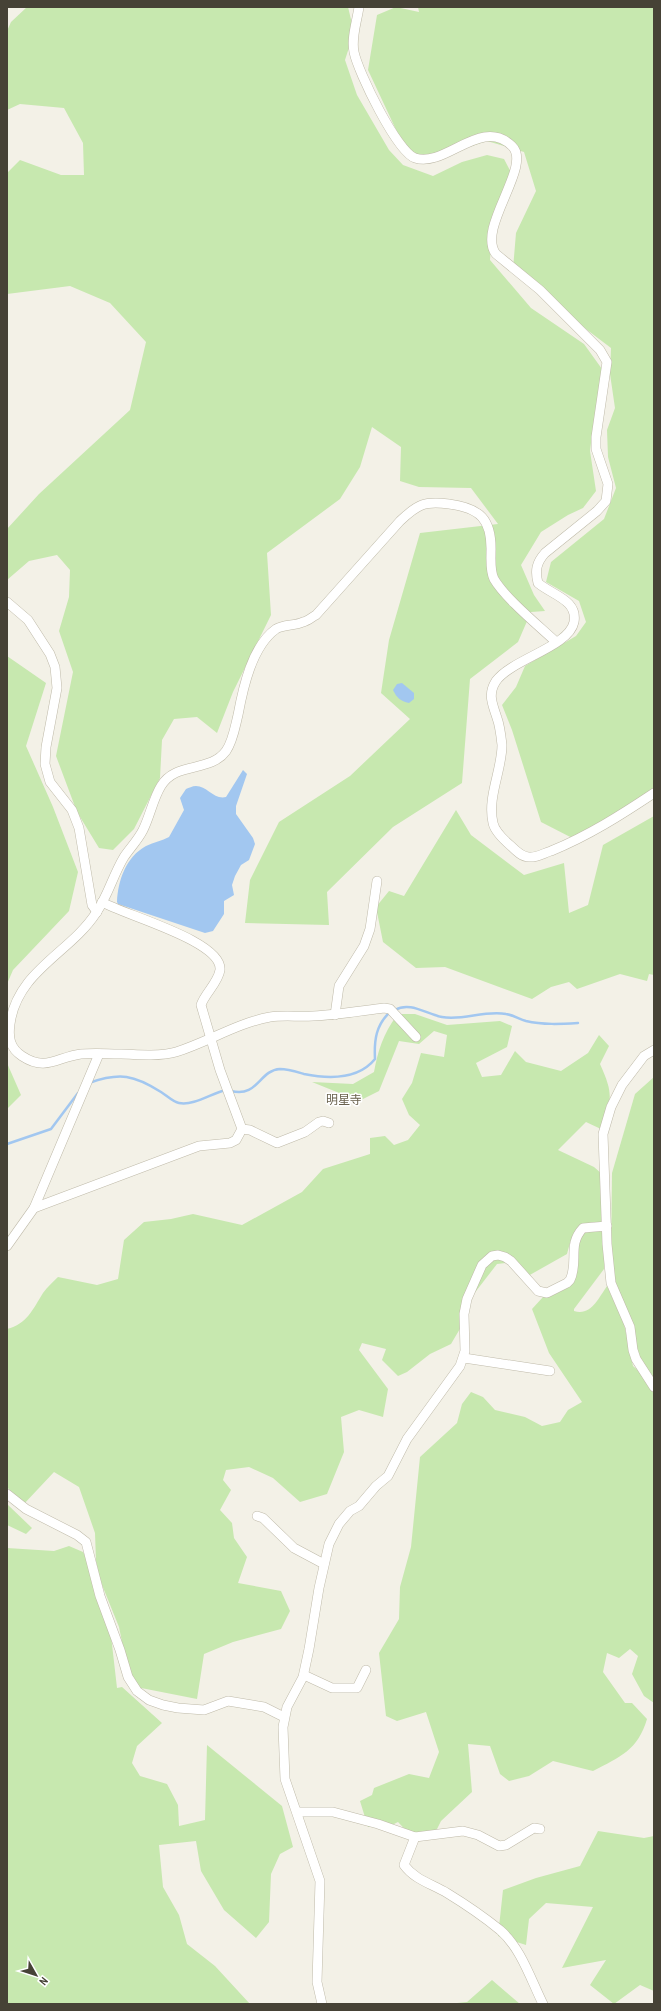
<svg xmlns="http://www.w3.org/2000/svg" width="661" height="2011" font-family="'Archivo Narrow','Noto Sans JP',sans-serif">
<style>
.green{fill:#c7e8af}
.water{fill:#a2c7f0}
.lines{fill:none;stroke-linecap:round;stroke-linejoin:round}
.stream{stroke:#a2c7f0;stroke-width:2.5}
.minor-casing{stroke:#bfbaa9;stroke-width:10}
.minor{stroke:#fff;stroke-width:9}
.labels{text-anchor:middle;stroke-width:3;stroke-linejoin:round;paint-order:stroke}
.quarter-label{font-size:12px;fill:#69614d;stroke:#fff}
</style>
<rect width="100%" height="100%" fill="#f3f1e7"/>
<g class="green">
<path d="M27 7H348L354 32 345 60 357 95 389 150 403 165 433 176 462 162 487 155 504 159 514 178 492 227 490 260 531 308 584 344 602 369V400L593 427 590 451 596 491 583 508 568 515 541 532 521 565 534 595 545 611 531 612 518 642 470 679 462 783 393 827 327 892 329 925 245 923 250 880 279 822 350 776 410 719 381 693 389 640 420 533 498 524 471 488 419 487 400 481 401 447 372 427 360 467 340 499 267 553 271 615 233 692 217 733 197 717 174 719 162 740 160 778 134 829 113 850 99 848 77 812 56 756 73 672 59 631 69 597 70 570 57 555 29 561 7 580V529L39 494 130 410 146 342 110 303 70 286 7 294V173L20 160 61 175H84L83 143 64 108 20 104 7 110V31L11 22Z"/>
<path d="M396 7 419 12 418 7H654V799L580 842 541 822 512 730 502 705 516 687 525 666 576 636 586 622 579 601 546 582 551 562 604 519 616 488 608 457 607 430 615 408 610 374 611 348 549 301 513 269 516 233 536 191 524 152 487 141 426 161 406 151 368 70 377 15Z"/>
<path d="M7 656 46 683 26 746 53 807 78 872 69 911 13 970 7 984Z"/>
<path d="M456 810 471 835 524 875 564 863 569 913 588 905 603 845 654 816V975L649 974 647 981 620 974 577 989 569 982 551 987 532 999 445 967 416 968 383 942 376 907 389 891 404 896Z"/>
<path d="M398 1014H415L447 1025 500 1021 512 1026 507 1047 476 1063 482 1077 501 1075 515 1051 526 1062 561 1071 588 1053 599 1035 609 1046 600 1064C614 1095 611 1098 603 1130L586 1122 558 1150 594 1167 602 1174 603 1222C575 1222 574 1229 567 1254L528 1276 513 1262 497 1264 463 1308 461 1327 451 1344 430 1354 407 1372 398 1376 382 1360 386 1349 362 1343 359 1350 388 1389 383 1417 359 1410 341 1417 344 1452 327 1494 300 1502 273 1478 249 1467 226 1470 223 1480 231 1490 220 1510 232 1523 234 1538 247 1557 238 1583 281 1591 290 1611 281 1629 233 1642 204 1654 197 1699 131 1686 119 1627 100 1580 96 1561 95 1533 79 1487 54 1472 23 1505 7 1487V1329C27 1324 33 1309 43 1293 47 1287 53 1282 58 1277L97 1285 118 1279 124 1240 144 1222 171 1219 193 1214 242 1225 302 1192 323 1169 370 1154V1138L385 1136 394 1145 408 1140 420 1125 409 1115 402 1099 412 1083 421 1053 444 1057 447 1035 434 1031 419 1044 399 1041 379 1091 359 1101 312 1082 353 1084 374 1072C378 1050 384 1032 398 1014Z"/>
<path d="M7 1063 21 1095 7 1109Z"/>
<path d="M654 1077V1381L638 1357 617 1289 611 1258 612 1173 635 1094Z"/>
<path d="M599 1230 604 1234V1269L574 1309V1311C591 1316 598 1299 607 1286L624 1324 633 1366 642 1374 654 1394V1703L644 1696 632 1674 638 1656 630 1649 619 1658 607 1653 603 1672 625 1703H632L647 1719C638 1750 620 1757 593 1771L553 1761 529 1776 509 1781 500 1774 490 1746 468 1744 472 1792 441 1821 435 1833 417 1842 398 1822 390 1826 368 1827 360 1801 372 1795 374 1788 409 1774 429 1778 439 1752 426 1712 397 1721 386 1716 379 1653 399 1619 400 1587 411 1547 420 1457 457 1423 462 1404 471 1392 483 1397 495 1410 525 1417 542 1426 560 1422 568 1410 582 1402 549 1353 532 1309 543 1297 569 1287 578 1238 584 1233Z"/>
<path d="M7 1504 32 1528 26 1534 7 1525Z"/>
<path d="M69 1546 83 1552 91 1566 110 1627 117 1688 122 1687 162 1723 137 1746 132 1763 140 1776 167 1784 178 1805 179 1826 205 1820 207 1745 282 1806 293 1847 280 1854 271 1874 269 1922 256 1938 224 1910 201 1871 196 1841 159 1845 163 1887 179 1915 187 1944 215 1966 250 2004H7V1548L54 1551Z"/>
<path d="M598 1831 644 1838 654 1836V1991L640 1985 614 2004 590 1985 606 1960 562 1968 593 1907 546 1903 529 1919 526 1945 498 1936 503 1890 536 1878 580 1866Z"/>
<path d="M492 1980 520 2004H447L467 2002Z"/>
</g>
<g class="water">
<path d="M402 683 414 693V699L409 703C400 701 397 698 393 690L397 684Z"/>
<path d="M243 770 247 774 236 806V814L253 838 255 844 249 860 241 865 235 876 232 885 234 895 224 901V914L213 931 205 933 118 904 117 902C118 880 126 857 146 846 154 842 162 841 169 837L184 810 180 798 186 789C189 788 192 786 196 786 207 786 214 800 226 797Z"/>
</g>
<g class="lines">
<g class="stream">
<path d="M395 1010C410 1001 426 1014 442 1017 463 1021 484 1010 506 1014 513 1015 519 1019 526 1021 543 1025 561 1024 578 1023"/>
<path d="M89 1083C120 1072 134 1075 161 1092 166 1095 173 1102 179 1103 194 1106 212 1093 226 1090"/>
<path d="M231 1091C258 1098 259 1070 280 1069 288 1069 297 1072 304 1074 329 1079 358 1080 375 1059 374 1040 376 1025 390 1012"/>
<path d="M7 1144 51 1129 78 1093"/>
</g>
<g class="minor-casing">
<g id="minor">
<path d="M359 7C357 21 351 38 354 52 358 72 397 152 415 158 446 168 481 116 512 146 533 166 476 228 496 254L540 290 600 350 607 362 596 437V449L608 484 606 501 597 511 545 553C536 563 535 571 538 583 552 595 578 600 574 622 569 647 512 659 496 681 487 695 493 705 497 718 500 726 501 736 502 745 502 770 487 797 493 823 495 832 504 840 511 846 516 851 522 857 529 857 536 858 544 853 551 851 588 836 621 815 654 793"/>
<path d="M7 602 28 620 50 654 55 667 57 688 46 747 45 764 50 782 72 810 79 828 92 905 97 912"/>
<path d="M335 1015 339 986 364 946 370 929 377 881"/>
<path d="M416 1037 390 1009 384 1008C360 1011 337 1015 313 1016 299 1017 284 1015 270 1017 237 1023 208 1042 176 1052 152 1059 108 1051 81 1054 57 1057 46 1072 22 1056 10 1048 8 1038 10 1024 17 971 70 953 96 913 108 896 113 875 124 857 130 848 138 840 143 830 150 816 153 799 161 786 176 761 210 773 226 751 233 741 235 727 238 715 243 688 252 646 276 629 284 624 295 626 303 622 308 621 312 617 316 615L400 521C418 504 424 501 449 504 480 508 492 519 491 552 491 560 490 571 494 579 505 598 539 626 556 642"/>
<path d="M654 1050 644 1056 622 1085 611 1107 603 1134 607 1244 611 1283 630 1327 633 1350 636 1359 654 1387"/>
<path d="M242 1129 250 1130 277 1143 305 1132 319 1122 323 1121 329 1123"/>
<path d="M34 1208 199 1146 230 1143 236 1140 242 1129 220 1070 201 1005C205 993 218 983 220 970 223 941 124 915 102 902"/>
<path d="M7 1246 34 1208 99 1054"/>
<path d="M464 1358 550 1371"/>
<path d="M7 1494 26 1509 77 1535 86 1542 100 1596 120 1650 128 1677 137 1691 149 1700 163 1705 178 1708 204 1710 228 1701 264 1707 284 1717"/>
<path d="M257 1516 263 1518 294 1548 324 1564"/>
<path d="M304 1675 332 1688H357L366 1670"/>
<path d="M297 1812H333L378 1824 415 1837 463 1831 478 1835 499 1846 506 1845 534 1828 540 1829"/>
<path d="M415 1837 404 1865C415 1880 432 1884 447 1893 465 1904 484 1917 500 1930 521 1948 531 1980 543 2004"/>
<path d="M322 2004 317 1982 320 1881 285 1779 283 1727 287 1707 303 1677 309 1649 319 1588 329 1544 339 1524 350 1511 359 1506 376 1486 388 1476 407 1439 460 1366 465 1351 464 1314 467 1299 482 1265 492 1256 498 1255 505 1257 511 1261 538 1291 547 1293 567 1283 570 1280C579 1262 567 1245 583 1228L607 1226"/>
</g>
</g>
<use href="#minor" class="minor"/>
</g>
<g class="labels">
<g class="quarter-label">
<text x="344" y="1104">明星寺</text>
</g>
</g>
<rect width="661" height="2011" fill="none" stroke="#464236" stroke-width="16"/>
<g transform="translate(36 1975) rotate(129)" stroke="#ffffff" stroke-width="3" paint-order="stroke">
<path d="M0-3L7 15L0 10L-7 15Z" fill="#464236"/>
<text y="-6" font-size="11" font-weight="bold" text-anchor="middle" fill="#464236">N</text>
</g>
</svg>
